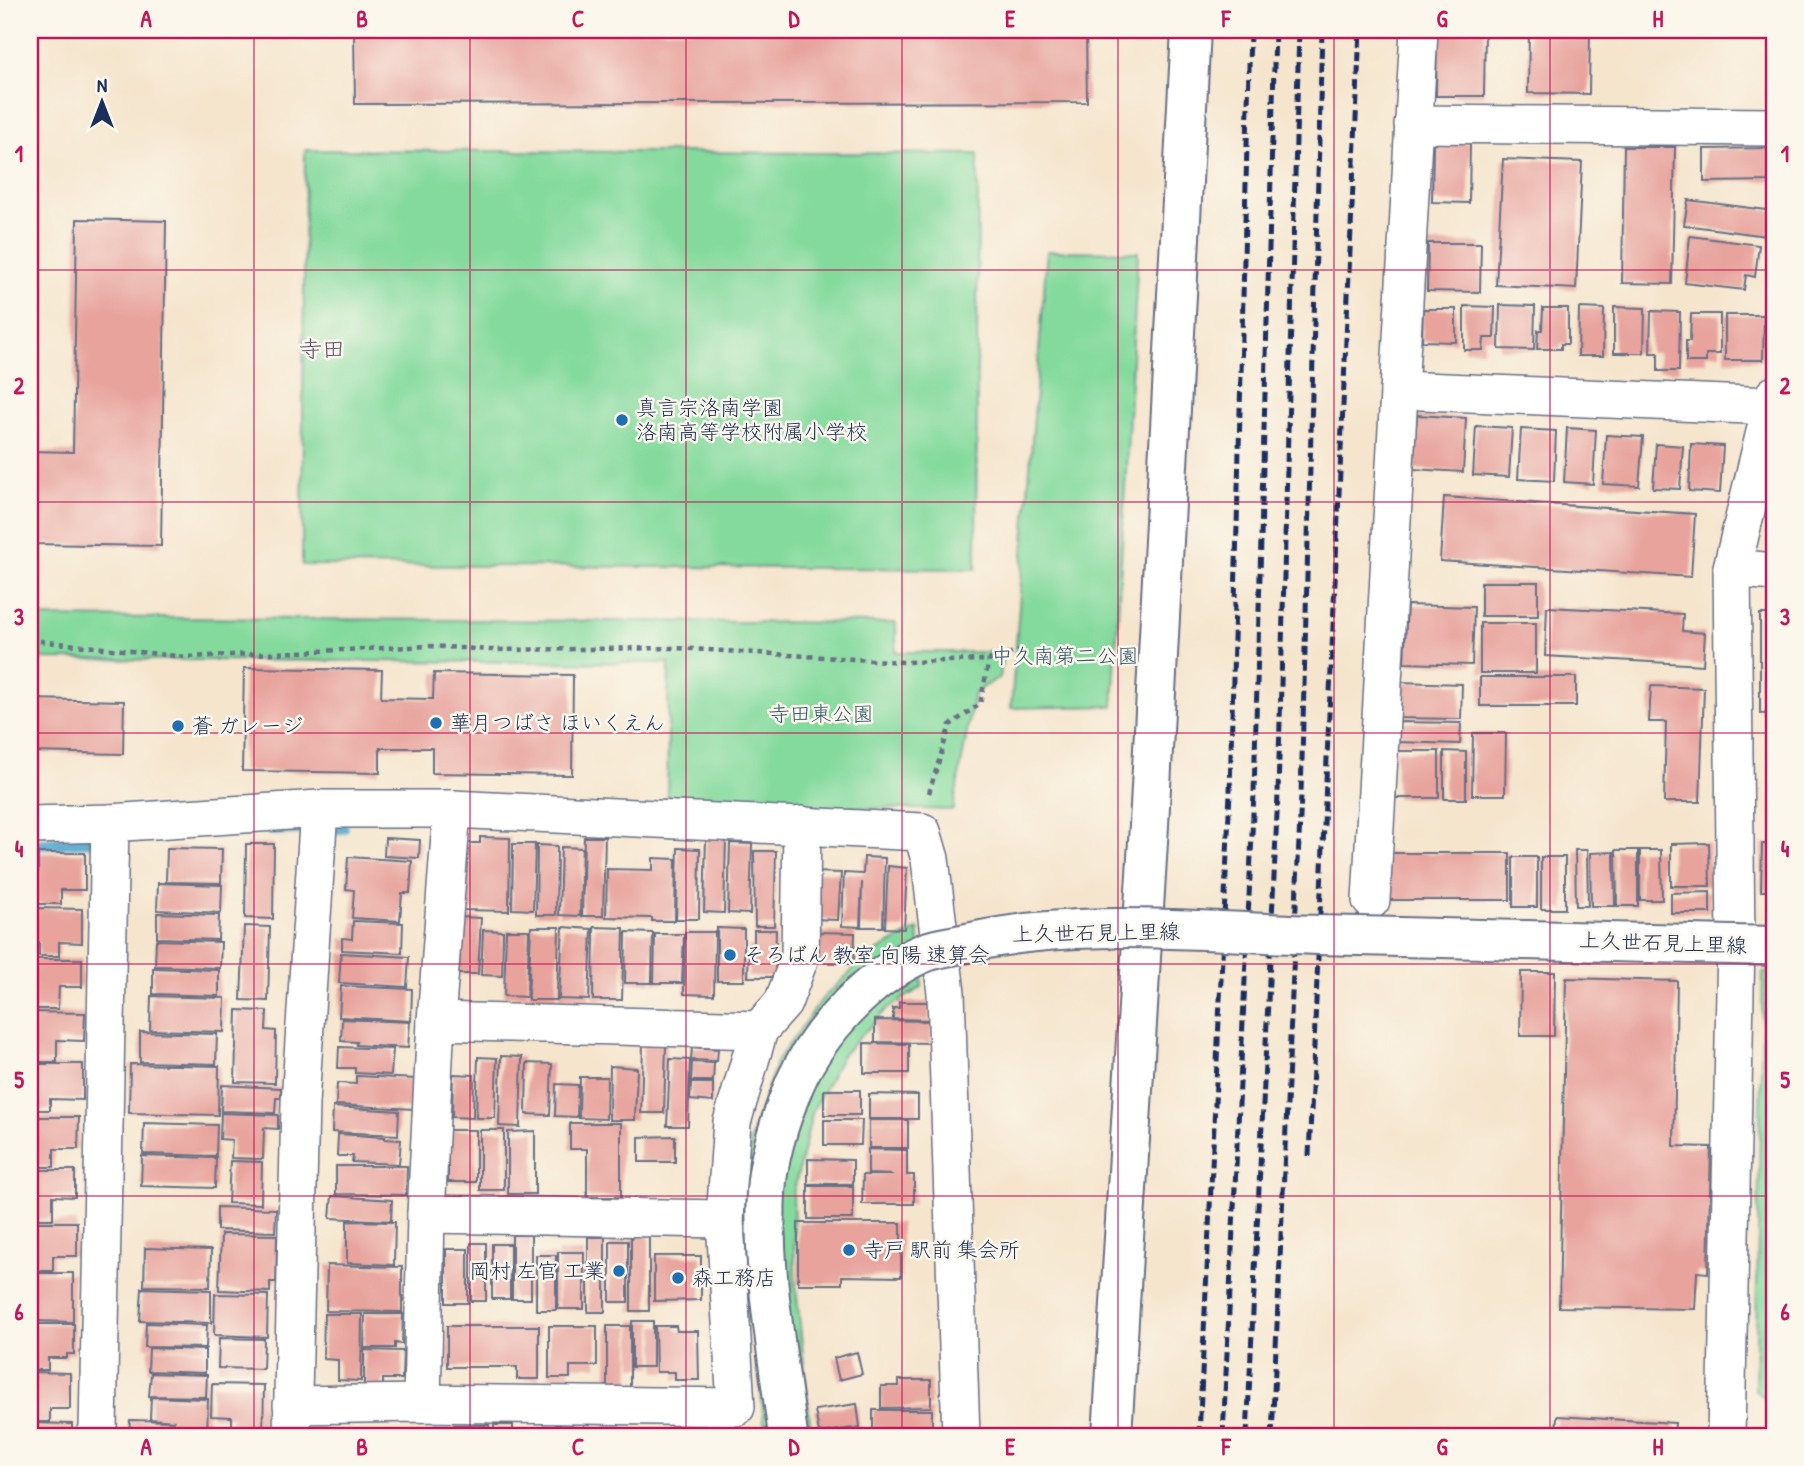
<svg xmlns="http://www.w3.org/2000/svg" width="1804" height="1466" font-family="'Patrick Hand','Klee One',sans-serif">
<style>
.green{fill:#84da9d;stroke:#50847e;stroke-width:2}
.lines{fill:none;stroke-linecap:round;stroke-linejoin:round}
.stream{stroke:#53a7ce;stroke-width:12}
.building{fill:#e7a39c}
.minor-casing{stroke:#676f85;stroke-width:40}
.tertiary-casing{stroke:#676f85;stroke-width:42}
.path{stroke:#676f85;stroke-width:4.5;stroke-dasharray:5 5;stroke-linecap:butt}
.minor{stroke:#fff;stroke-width:37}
.tertiary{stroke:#fff;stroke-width:38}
.rail{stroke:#1b2f5e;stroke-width:5;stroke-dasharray:10 5;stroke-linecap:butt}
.secondary-bridge-casing{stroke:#676f85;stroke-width:42;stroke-linecap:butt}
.secondary-bridge{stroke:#fff;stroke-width:38}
.grid{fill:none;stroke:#c2185b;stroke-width:2;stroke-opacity:0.55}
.poi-dot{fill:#1f6fb2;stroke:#fbf7ec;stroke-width:2.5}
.labels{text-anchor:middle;stroke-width:5;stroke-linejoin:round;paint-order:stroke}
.poi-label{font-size:21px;fill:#1b2f5e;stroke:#fbf7ec;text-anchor:start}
.park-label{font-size:21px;fill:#355a6e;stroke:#fbf7ec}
.street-label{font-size:21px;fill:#1b2f5e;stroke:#fbf7ec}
.neighbourhood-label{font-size:23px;fill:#625874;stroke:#fbf7ec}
.neatline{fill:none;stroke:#c2185b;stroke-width:2.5}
.grid-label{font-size:23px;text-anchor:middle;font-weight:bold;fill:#c2185b}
</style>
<rect width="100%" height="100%" fill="#fbf7ec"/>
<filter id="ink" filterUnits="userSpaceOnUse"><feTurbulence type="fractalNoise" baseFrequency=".0143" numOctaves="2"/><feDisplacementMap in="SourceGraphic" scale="14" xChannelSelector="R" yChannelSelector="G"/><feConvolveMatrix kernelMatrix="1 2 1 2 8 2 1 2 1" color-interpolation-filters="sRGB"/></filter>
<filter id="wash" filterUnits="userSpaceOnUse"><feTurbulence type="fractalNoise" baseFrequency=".00686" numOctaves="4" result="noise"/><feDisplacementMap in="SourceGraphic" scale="28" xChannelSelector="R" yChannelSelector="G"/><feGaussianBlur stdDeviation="1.57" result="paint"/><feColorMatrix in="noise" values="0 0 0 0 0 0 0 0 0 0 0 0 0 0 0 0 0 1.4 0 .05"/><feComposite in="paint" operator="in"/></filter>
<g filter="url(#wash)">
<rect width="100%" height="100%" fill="#f5e5cd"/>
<g class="green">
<path d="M305 150 978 154 976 569 302 565Z"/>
<path d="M1047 251 1138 252 1113 706 1011 708Z"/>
<path d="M30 617 896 623V652H1003L1000 677 974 693 953 810 667 802 669 663 30 659Z"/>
<path d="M918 929 922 987 887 1009 842 1055 813 1110 793 1194 795 1277 810 1423H764L745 1241 750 1141 776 1062 823 998 869 955Z"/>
<path d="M1763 972 1774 973V1406L1755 1390Z"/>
</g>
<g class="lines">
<g class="stream">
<path d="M271 830 343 828"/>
<path d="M30 845 89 841"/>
</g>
</g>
<g id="blocks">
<g class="building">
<path d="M354 30H1086L1087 102 355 104Z"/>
<path d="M1437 30H1485L1484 96H1436Z"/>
<path d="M1529 30H1590L1589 94 1528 93Z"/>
<path d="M1433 142 1470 143 1469 203 1432 202Z"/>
<path d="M1624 147H1675L1672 284 1622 283Z"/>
<path d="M1774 148V181L1704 182V149Z"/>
<path d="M1503 159 1582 162 1576 289 1496 285Z"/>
<path d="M1688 200 1774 211V237L1684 225Z"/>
<path d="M77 219 166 221 161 546 30 544V451L73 452Z"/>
<path d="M1690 236 1759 245 1755 277 1746 275 1744 290 1685 283Z"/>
<path d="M1428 243H1481L1480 292 1427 291Z"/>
<path d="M1500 305 1535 306 1534 350 1499 349Z"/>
<path d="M1464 306 1495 307 1494 338H1484L1483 350H1464Z"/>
<path d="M1614 307 1645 308 1644 353H1614Z"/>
<path d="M1543 308H1568V344H1561V349H1537L1538 330H1542Z"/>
<path d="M1579 308 1604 309 1603 356H1578Z"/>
<path d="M1423 309H1456V342L1422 341Z"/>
<path d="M1651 311 1680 312 1679 371H1658V353H1650Z"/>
<path d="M1691 314H1720V354H1706V362H1686V341H1690Z"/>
<path d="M1725 315H1764L1763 360H1725Z"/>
<path d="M1417 415 1466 418 1463 472 1413 469Z"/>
<path d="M1476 426 1512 428 1509 477 1473 475Z"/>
<path d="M1567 428 1596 430 1593 484 1564 482Z"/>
<path d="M1521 429 1556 431 1554 481 1518 479Z"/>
<path d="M1606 435 1643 437 1639 486 1603 484Z"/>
<path d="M1656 444 1683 446 1680 489 1653 488Z"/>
<path d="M1691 444 1723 446 1720 493 1689 491Z"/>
<path d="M1444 497 1695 514 1691 577 1440 561Z"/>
<rect x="1481" y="582" width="57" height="34"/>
<path d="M1407 605 1474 607 1472 665 1404 663Z"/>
<path d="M1547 607 1683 614 1682 631 1705 633 1703 665 1545 656Z"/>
<path d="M1760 614H1774V713L1760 714Z"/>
<rect x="1480" y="623" width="56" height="50"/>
<path d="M244 668 382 670 381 698 433 699 434 673 573 675 572 775 432 773V748H380V773L242 771Z"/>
<rect x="1480" y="677" width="96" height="29"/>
<path d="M1399 682 1462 684 1461 719 1398 718Z"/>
<path d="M1651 686 1704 688 1700 802H1664L1666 722H1649Z"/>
<path d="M30 699 124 701 123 754 30 752Z"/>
<path d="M1398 722 1461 723 1460 744 1397 742Z"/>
<path d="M1473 733H1506L1505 795H1472Z"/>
<rect x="1396" y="751" width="43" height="47"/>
<path d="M1444 751 1466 752V799H1444Z"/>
<path d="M480 837 510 838 509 911 463 910 464 843H480Z"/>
<path d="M584 837H605L603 916H582Z"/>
<path d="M385 838 420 840 419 858 384 856Z"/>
<path d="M706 838H726L724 913 704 912Z"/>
<path d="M730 843 752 844 750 914 728 913Z"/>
<path d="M1709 843 1710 886H1671V844Z"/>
<path d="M246 844H274L273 919 245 918Z"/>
<path d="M513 844H535L533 910 512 909Z"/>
<path d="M1762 844H1774V891H1761Z"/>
<path d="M537 845 557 846 556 915H536Z"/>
<path d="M561 847 582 848 580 916 559 915Z"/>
<path d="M167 848 222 849 221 883 166 882Z"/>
<path d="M678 848 700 849 699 919H676Z"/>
<path d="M1575 850H1587L1588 906H1576Z"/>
<path d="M1616 850H1638V906H1617Z"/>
<path d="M1640 850H1661L1662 900H1640Z"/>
<path d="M754 851H776L774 926H755Z"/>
<path d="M1614 852 1615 906H1591L1590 853Z"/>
<path d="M38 853H85V890H61V904H33V871H38Z"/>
<rect x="1387" y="853" width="123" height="47"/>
<path d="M348 857 412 861 410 893H402L400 921 352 918 354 890 346 889Z"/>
<path d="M864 857 885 858 883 927H861L862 882 860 927 842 926 844 873 863 874Z"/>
<rect x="1513" y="857" width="24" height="50"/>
<rect x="1541" y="857" width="24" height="52"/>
<path d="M653 858 676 859 675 921H652V918L606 917 607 869 653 870Z"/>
<path d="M888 866 907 868 904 929 885 928Z"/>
<path d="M815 872 841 873 838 920 813 919Z"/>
<path d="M158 883 222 885 221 913 157 910Z"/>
<path d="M1710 892V913H1671V893Z"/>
<path d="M36 908 82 909V943L59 942V956H39V942H35Z"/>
<path d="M157 913 219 915 218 940 157 938Z"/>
<path d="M461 917 481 918 478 974H459Z"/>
<path d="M353 921 403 923 402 953 342 950V938L352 939Z"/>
<path d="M244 926 270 927 268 1001 241 1000Z"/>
<path d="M531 927H559L557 1000H528Z"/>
<path d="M563 927 592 929 589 1000 559 999Z"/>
<path d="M594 927 624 928 622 1000H593Z"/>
<path d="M717 928 744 929V981H717Z"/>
<path d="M483 930 503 931 502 976 481 975Z"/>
<path d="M506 930H529L527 997 504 996Z"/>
<path d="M754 930H776L775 977H748L749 946 754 947Z"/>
<path d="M626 932 653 933 652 983H625Z"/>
<path d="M685 932H715L714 995 684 994Z"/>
<path d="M816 932 855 933 854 964 815 962Z"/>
<path d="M655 934H684L682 983H654Z"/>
<path d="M156 940 221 942 220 968 155 966Z"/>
<path d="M341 953 409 957 407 987 339 983Z"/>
<path d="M31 959H82V987H59L58 1009H31Z"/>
<path d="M153 968 219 970V996L153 994Z"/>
<path d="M1521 972H1555L1554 1036H1520Z"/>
<path d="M1566 978 1677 981 1674 1146 1711 1147 1708 1273 1697 1272 1695 1309 1559 1307Z"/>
<path d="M341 986 412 989 411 1021 339 1017Z"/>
<path d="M151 996 225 998 224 1032 150 1030Z"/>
<path d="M899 1002H930L929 1020 893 1019V1008H899Z"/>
<path d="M237 1010 267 1011 266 1030 276 1031 275 1083 235 1082Z"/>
<path d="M30 1012 85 1013 84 1041 57 1040V1062H30Z"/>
<path d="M342 1019 410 1022 408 1048 356 1045 357 1042 341 1041Z"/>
<path d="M875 1020 931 1021V1043L875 1042Z"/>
<path d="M140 1032 217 1034 216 1064 140 1062Z"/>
<path d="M643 1043 666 1044 664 1113H641Z"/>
<path d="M864 1043 909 1044V1073H864Z"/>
<path d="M339 1047 393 1049 391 1075 355 1073V1068H338Z"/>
<path d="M692 1047 718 1049 717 1061 691 1060Z"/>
<path d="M501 1056 522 1057 520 1127 499 1126Z"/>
<path d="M478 1057 497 1058 495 1118H476Z"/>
<path d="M670 1059 690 1060 688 1126H667Z"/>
<path d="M692 1062 714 1063 713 1081H691Z"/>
<path d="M527 1063 552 1064 550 1115 526 1114Z"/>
<path d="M32 1064H83V1100L50 1099V1110H30Z"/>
<path d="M130 1064 219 1066 218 1115 129 1113Z"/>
<path d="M610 1066 637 1068 635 1120H609Z"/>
<path d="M453 1074 474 1075 473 1118 452 1117Z"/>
<path d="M356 1076 416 1079 414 1109 336 1105 337 1083 356 1084Z"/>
<path d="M580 1077H607L606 1119 579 1118Z"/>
<path d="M691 1083H713V1102L690 1100Z"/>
<path d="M556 1084 578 1085 577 1117 555 1116Z"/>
<path d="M222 1085 281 1088V1098H276L275 1113 221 1111Z"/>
<rect x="824" y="1090" width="36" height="25"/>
<path d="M869 1094 918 1095V1119H869Z"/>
<path d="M333 1107 399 1111 398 1135 332 1132Z"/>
<path d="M221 1113 278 1115V1129L264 1128 263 1159 231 1158 232 1140 220 1139Z"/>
<path d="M30 1117H79L78 1149H54V1167H30Z"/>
<path d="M824 1120H862L861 1145H824Z"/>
<rect x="869" y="1120" width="39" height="28"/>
<path d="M144 1123 217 1125 216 1156 143 1154Z"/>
<path d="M570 1123H621V1197H587V1149H570Z"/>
<rect x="448" y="1130" width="28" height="52"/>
<rect x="480" y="1130" width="24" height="60"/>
<path d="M535 1131V1194H508V1132Z"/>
<path d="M338 1134 385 1137V1139L401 1140 399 1164 352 1162 353 1156H337Z"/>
<path d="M675 1136V1162H639V1137Z"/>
<path d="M868 1149 907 1150V1175H914V1204H862L863 1175H893L868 1174Z"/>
<path d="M142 1156 216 1158 215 1188 141 1186Z"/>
<path d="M808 1159 853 1160V1184H808Z"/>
<path d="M230 1161 262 1162 261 1204 228 1203Z"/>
<path d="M336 1166H407L406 1195 336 1194Z"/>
<path d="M30 1170H75V1197L53 1196V1219H30Z"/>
<rect x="808" y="1186" width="45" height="33"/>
<path d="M332 1196 392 1200 391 1221 330 1218Z"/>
<path d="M217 1207 276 1209 275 1232 217 1230Z"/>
<path d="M347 1221 395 1222 394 1265 347 1263Z"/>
<path d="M30 1222H77V1256H53V1271H30Z"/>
<path d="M798 1223H901V1277L842 1276V1284H798Z"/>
<path d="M221 1234 277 1235 276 1282H270V1292L219 1290Z"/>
<rect x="631" y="1234" width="18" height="77"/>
<rect x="512" y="1235" width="19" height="64"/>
<rect x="588" y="1237" width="17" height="75"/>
<rect x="610" y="1241" width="18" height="61"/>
<rect x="471" y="1243" width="15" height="58"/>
<rect x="492" y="1244" width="18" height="55"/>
<path d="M145 1248 211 1250 210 1287 144 1286Z"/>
<rect x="446" y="1249" width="22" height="54"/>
<rect x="558" y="1252" width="26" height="57"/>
<rect x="536" y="1255" width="20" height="55"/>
<path d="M654 1256H701V1300L654 1301Z"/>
<path d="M327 1265 402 1267V1312L326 1311Z"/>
<path d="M30 1273H73V1322L30 1321Z"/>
<path d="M142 1288 211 1290V1323L140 1321Z"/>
<path d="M215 1294 268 1295 267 1337 214 1335Z"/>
<path d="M324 1314H362L361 1381 338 1380V1360L323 1359Z"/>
<path d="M365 1314H403L402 1344 395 1343V1348H364Z"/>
<rect x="632" y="1321" width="21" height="46"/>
<path d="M146 1323 207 1325 206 1348 145 1347Z"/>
<path d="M30 1324H74V1354H67V1358H48V1370H30Z"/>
<path d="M447 1326H539V1379H517V1367H447Z"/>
<path d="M549 1326H597V1366H570V1378H549Z"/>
<rect x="607" y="1326" width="23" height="61"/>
<path d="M655 1326H676L677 1331H698L699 1380H675V1372H656Z"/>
<path d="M219 1338 264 1339 263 1369 218 1368Z"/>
<path d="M149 1348 205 1350V1373L148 1371Z"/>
<path d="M364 1350 403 1351 402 1379H383V1389L364 1388Z"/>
<path d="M857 1352 862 1374 839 1380 834 1358Z"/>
<path d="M30 1372 70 1373V1409H50V1422H30Z"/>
<path d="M151 1373 207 1375 206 1397 149 1396Z"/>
<path d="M899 1380H931V1407L881 1408V1386H899Z"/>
<path d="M212 1384 264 1385 263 1436H232V1417L211 1416Z"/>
<path d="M151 1397 208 1399 207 1436H129L130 1420 175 1421 150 1419Z"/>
<path d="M857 1404 860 1427 819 1433 815 1410Z"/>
<rect x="873" y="1410" width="59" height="25"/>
<path d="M1557 1416 1675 1423 1674 1436H1556Z"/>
<path d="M30 1423 72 1424V1436H30Z"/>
<rect x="556" y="1424" width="28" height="12"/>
<rect x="454" y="1425" width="35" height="11"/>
<rect x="494" y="1425" width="19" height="11"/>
<rect x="649" y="1433" width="50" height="3"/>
</g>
</g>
</g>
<g filter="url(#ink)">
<use href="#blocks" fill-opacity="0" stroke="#676f85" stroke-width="2"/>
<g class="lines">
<g class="minor-casing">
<g id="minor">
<path d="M1413 124 1774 127"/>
<path d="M1399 390 1771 406"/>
<path d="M1732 568 1774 572"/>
<path d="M30 825 110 823 319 809H452L922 832 930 859 946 993 961 1436"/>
<path d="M1371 900 1419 30"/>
<path d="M436 1021 759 1030"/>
<path d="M426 1214 725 1219"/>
<path d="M422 1403 426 1214 436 1021 452 809"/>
<path d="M292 1405 422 1403 736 1407 725 1219 732 1122 759 1030 783 1003 800 957 802 825"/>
<path d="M95 1436 98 1429 110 823"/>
<path d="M292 1436 300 1103 319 809"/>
<path d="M1726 1436 1736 942 1732 568 1774 395"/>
</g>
</g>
<g class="tertiary-casing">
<path id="tertiary" d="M1112 1436 1149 825 1191 30"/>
</g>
<g class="path">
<path d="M30 640 186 657 430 646 490 650 676 648 903 662 989 660 1020 650"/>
<path d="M929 793 950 725 980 704 989 660"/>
</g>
<use href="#minor" class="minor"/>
<use href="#tertiary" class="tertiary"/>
<g class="rail">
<path d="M1309 1156 1360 30"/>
<path d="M1199 1436 1230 792 1250 30"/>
<path d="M1223 1436 1254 793 1275 30"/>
<path d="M1247 1436 1278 794 1299 30"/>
<path d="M1272 1436 1301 795 1322 30"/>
</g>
<g class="secondary-bridge-casing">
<path id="secondary-bridge" d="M788 1436C778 1356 762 1273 766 1192 768 1155 781 1117 795 1083 818 1031 872 973 926 952 939 947 954 946 967 943 1080 917 1203 932 1318 935 1470 940 1622 941 1774 946"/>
</g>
<use href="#secondary-bridge" class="secondary-bridge"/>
</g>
</g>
<path class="grid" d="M254 30V1436M470 30V1436M686 30V1436M902 30V1436M1118 30V1436M1334 30V1436M1550 30V1436M30 270H1774M30 502H1774M30 733H1774M30 964H1774M30 1196H1774"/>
<g class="poi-dot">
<circle cx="622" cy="420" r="7"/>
<circle cx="436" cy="723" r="7"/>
<circle cx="178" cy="726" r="7"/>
<circle cx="730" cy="955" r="7"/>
<circle cx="849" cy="1250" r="7"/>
<circle cx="619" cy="1271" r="7"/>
<circle cx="678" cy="1278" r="7"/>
</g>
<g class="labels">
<g class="poi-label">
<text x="636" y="415">真言宗洛南学園<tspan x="636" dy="24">洛南高等学校附属小学校</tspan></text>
<text x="450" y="730">華月つばさ ほいくえん</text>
<text x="192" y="733">蒼 ガレージ</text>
<text x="744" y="962">そろばん 教室 向陽 速算会</text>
<text x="863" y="1257">寺戸 駅前 集会所</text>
<text x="605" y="1278" text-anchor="end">岡村 左官 工業</text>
<text x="692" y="1285">森工務店</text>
</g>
<g class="park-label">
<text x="1065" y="663">中久南第二公園</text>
<text x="821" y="721">寺田東公園</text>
</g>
<g class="street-label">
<text transform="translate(1096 933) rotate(-1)" y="7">上久世石見上里線</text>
<text transform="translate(1663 943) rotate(2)" y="7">上久世石見上里線</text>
</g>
<g class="neighbourhood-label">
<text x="322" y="357">寺田</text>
</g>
</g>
<rect width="1804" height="1466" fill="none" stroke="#fbf7ec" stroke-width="77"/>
<g transform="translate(102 102)" stroke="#fbf7ec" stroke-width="5" paint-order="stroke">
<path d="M0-5L12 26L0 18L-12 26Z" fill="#1b2f5e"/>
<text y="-10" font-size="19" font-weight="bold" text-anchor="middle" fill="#1b2f5e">N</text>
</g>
<rect x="38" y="38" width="1728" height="1390" class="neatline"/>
<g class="grid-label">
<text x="146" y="27">A</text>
<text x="362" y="27">B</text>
<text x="578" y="27">C</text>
<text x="794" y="27">D</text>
<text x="1010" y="27">E</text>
<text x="1226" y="27">F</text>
<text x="1442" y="27">G</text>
<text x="1658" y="27">H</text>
<text x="19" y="162">1</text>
<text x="1785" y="162">1</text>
<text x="19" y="394">2</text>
<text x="1785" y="394">2</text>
<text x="19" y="625">3</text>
<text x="1785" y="625">3</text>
<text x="19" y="857">4</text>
<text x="1785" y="857">4</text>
<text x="19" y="1088">5</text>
<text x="1785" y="1088">5</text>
<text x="19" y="1320">6</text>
<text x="1785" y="1320">6</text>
<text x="146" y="1455">A</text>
<text x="362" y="1455">B</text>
<text x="578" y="1455">C</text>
<text x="794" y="1455">D</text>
<text x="1010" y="1455">E</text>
<text x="1226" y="1455">F</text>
<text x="1442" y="1455">G</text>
<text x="1658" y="1455">H</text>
</g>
</svg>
